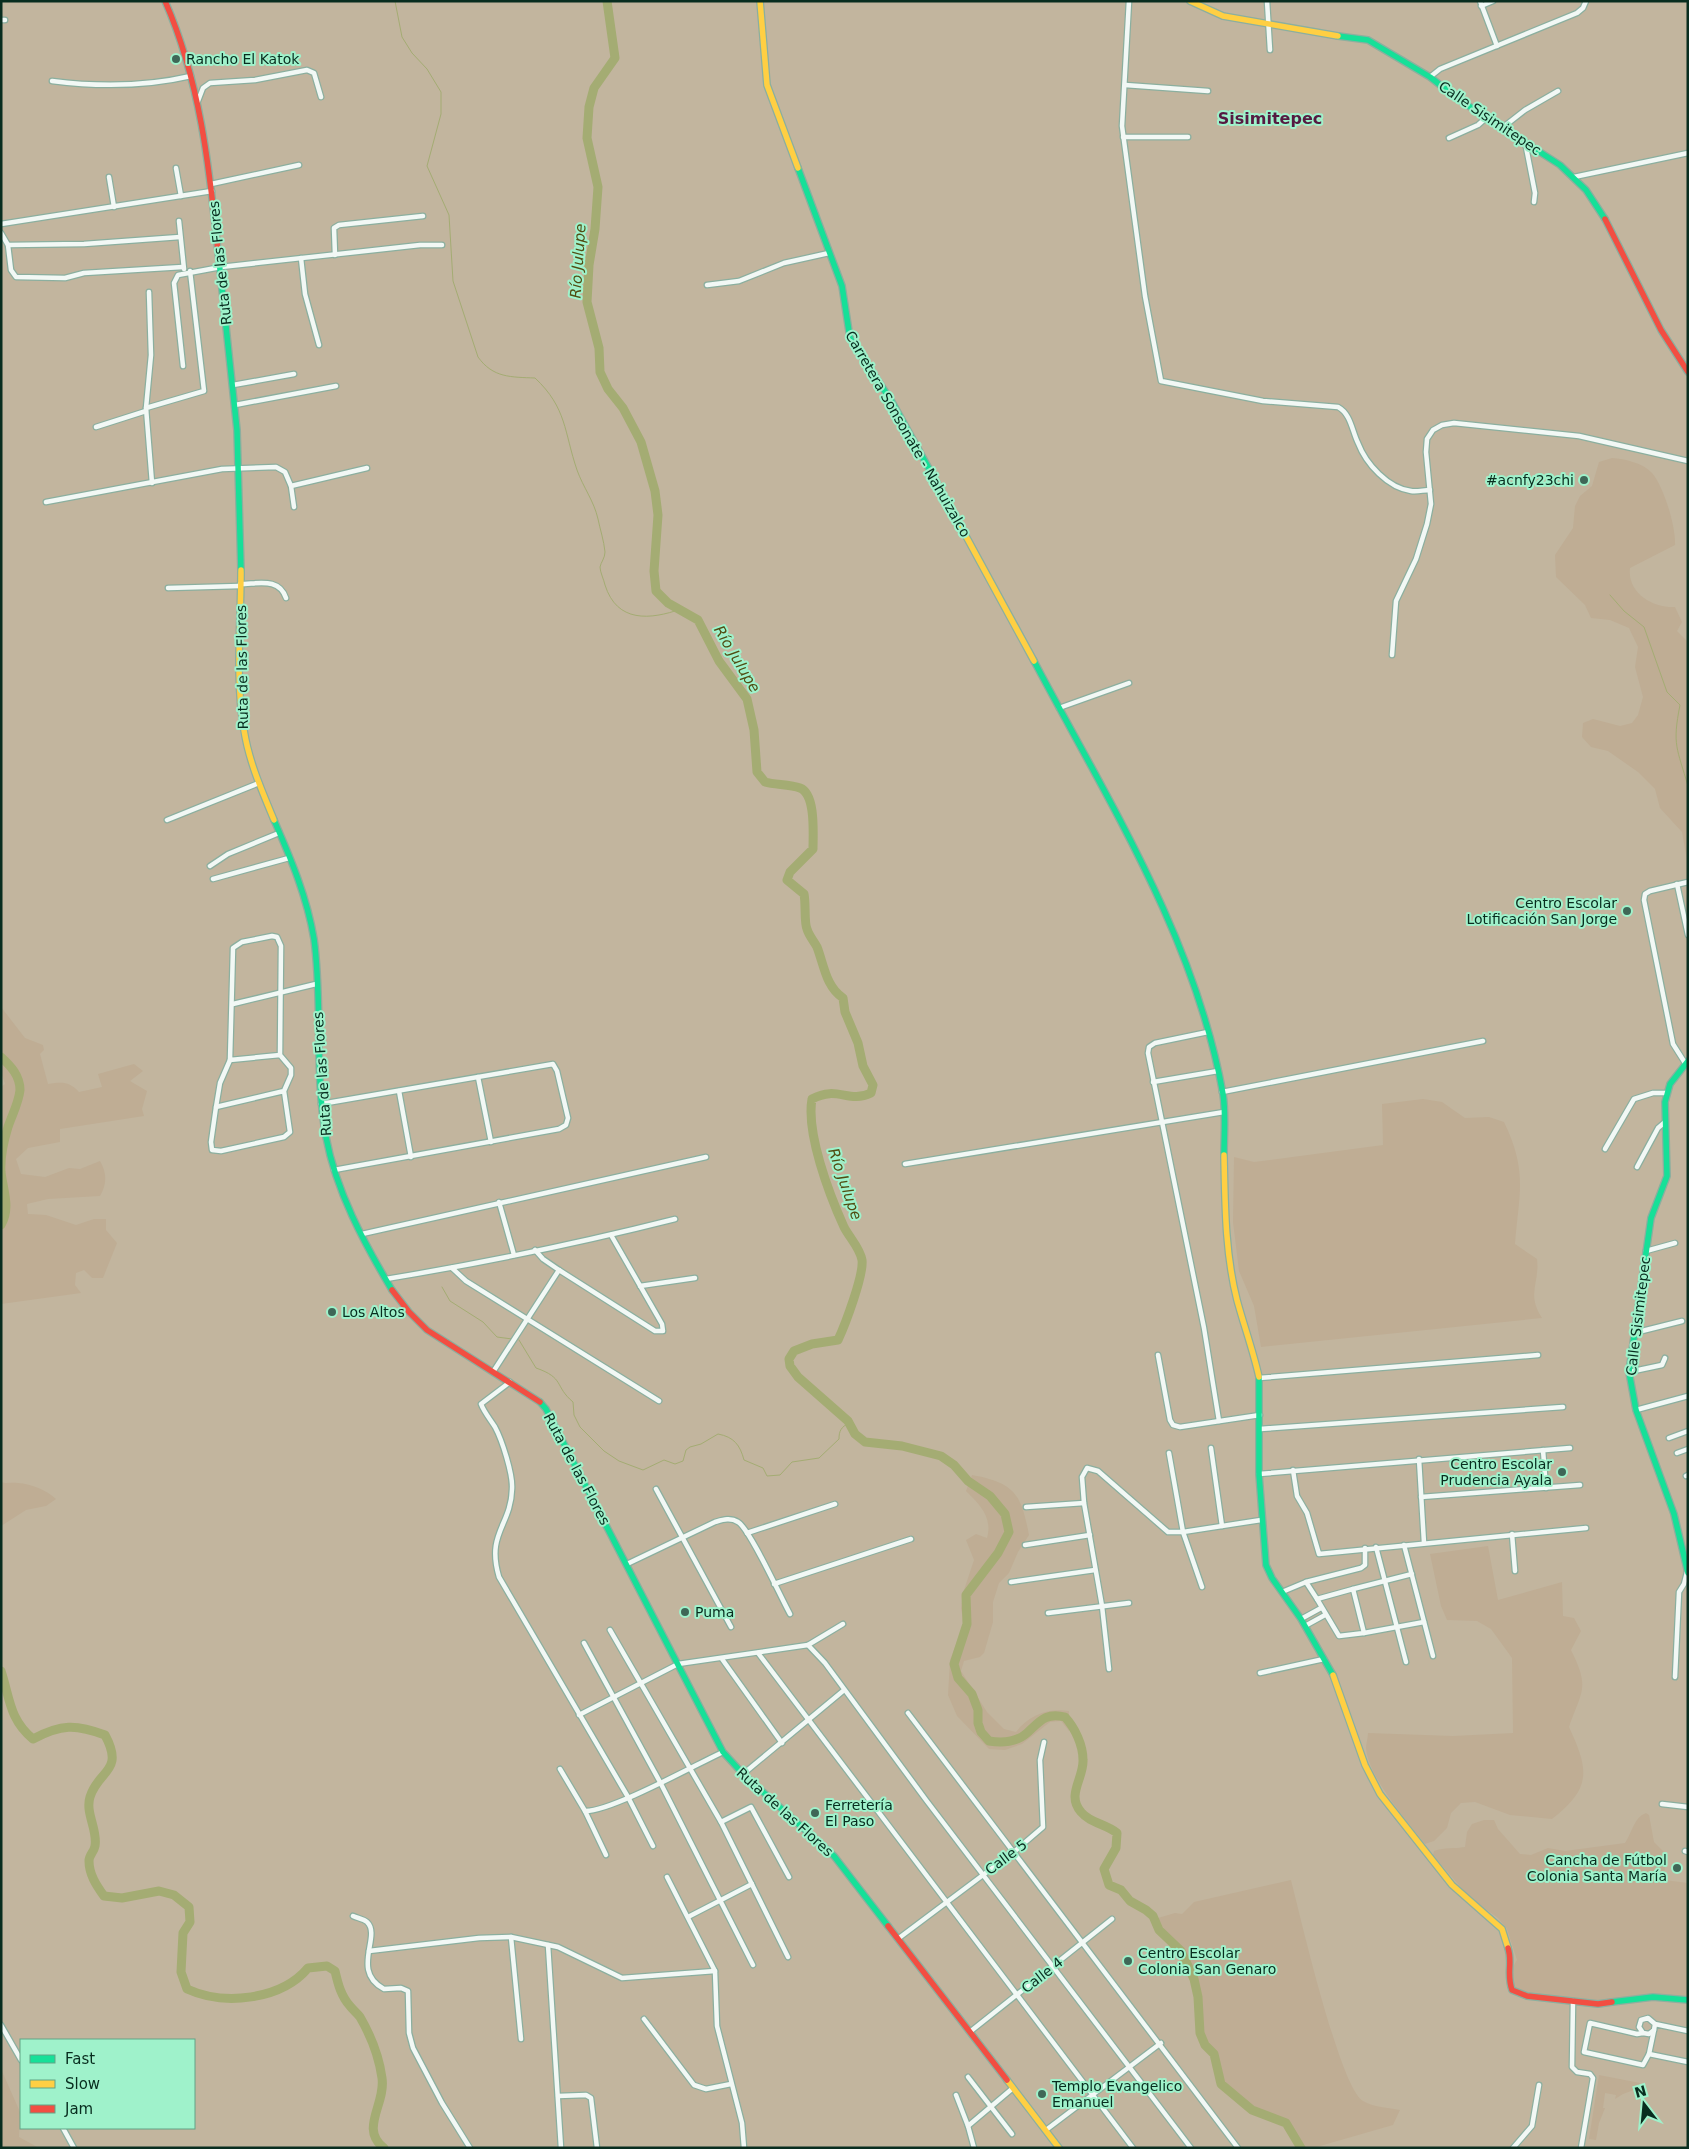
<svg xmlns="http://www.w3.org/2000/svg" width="1689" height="2149" font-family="'DejaVu Sans',sans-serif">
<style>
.green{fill:#c2b59e;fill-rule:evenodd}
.forest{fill:#bfad94}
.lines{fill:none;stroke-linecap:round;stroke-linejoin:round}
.stream{stroke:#a4ac73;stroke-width:1}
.river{stroke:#a4ac73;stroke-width:9}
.street-casing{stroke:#8baf9f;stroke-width:7}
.fast-casing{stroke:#8baf9f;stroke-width:8}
.slow-casing{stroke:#8baf9f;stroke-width:8}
.jam-casing{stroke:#8baf9f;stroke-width:8}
.street{stroke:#f2f8f5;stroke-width:4.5}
.fast{stroke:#16e098;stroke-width:5.5}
.slow{stroke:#ffcf43;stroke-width:5.5}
.jam{stroke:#f24e42;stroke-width:5.5}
.poi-dot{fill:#3f6757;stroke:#9ff2cb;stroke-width:2}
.labels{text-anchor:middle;stroke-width:4;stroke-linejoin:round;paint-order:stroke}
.poi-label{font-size:14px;fill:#082d1f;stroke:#9ff2cb;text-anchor:start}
.street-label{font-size:14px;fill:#082d1f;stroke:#9ff2cb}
.water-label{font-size:15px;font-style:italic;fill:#514c13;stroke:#9ff2cb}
.quarter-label{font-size:16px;font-weight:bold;fill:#551a41;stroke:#9ff2cb}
</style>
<rect width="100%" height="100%" fill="#a5d2be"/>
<path class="green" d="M1 1H1688V2148H1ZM21 2040H194V2128H21Z"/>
<g class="forest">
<path d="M1612 458C1625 459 1643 463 1652 473 1664 487 1676 527 1675 545L1630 568C1627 593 1653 608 1675 607L1682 622 1677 631 1688 642V866L1682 832 1660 808 1655 789 1638 772 1608 751 1591 747 1582 737 1583 723 1593 719 1620 726 1632 723 1638 715 1643 697 1635 667 1638 647 1629 628 1610 620 1591 618 1585 605 1556 577 1555 555 1573 528 1575 506 1580 496 1592 486 1599 462Z"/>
<path d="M1 1007 25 1038 43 1045 44 1050 40 1054 48 1084C62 1082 69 1081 79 1092L102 1087 98 1074 134 1064 143 1071 130 1081 147 1091 142 1109 144 1116 60 1129V1142L28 1148 16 1159 21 1174 45 1177 69 1168 80 1169 100 1161C107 1173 107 1184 100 1196L48 1199 27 1204 28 1214 46 1215 76 1225 94 1219H106V1230L117 1243 103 1278H92L84 1270 76 1273 75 1285 81 1293 1 1304V1087L5 1084 1 1072Z"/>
<path d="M1423 1099 1442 1102 1465 1118 1489 1117 1504 1122C1528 1172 1519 1193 1515 1244L1537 1259C1540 1283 1526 1294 1542 1318L1261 1347 1254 1306 1239 1271 1233 1222 1234 1157 1254 1162 1383 1145 1382 1104Z"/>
<path d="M972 1475C1015 1483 1021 1494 1029 1535L1018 1552 1009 1573 999 1583 993 1602V1622L984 1653 980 1657 964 1661 961 1671 987 1712 1004 1729 1016 1732C1029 1715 1048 1708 1069 1711V1731L1061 1721 1050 1722 1022 1744 1005 1750 989 1749 957 1716 948 1695 950 1660 964 1624 961 1609 963 1593 974 1560 966 1540 976 1534 987 1538C993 1517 979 1504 966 1491Z"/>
<path d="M1 1482C6 1484 12 1482 18 1483 32 1484 46 1490 56 1499L46 1506 26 1510 1 1526Z"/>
<path d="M1488 1546 1498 1600 1562 1582 1563 1616 1574 1618 1581 1631 1571 1650C1590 1688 1582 1690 1569 1727 1589 1770 1592 1788 1552 1819L1510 1815 1475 1802 1461 1803 1451 1813 1447 1828 1434 1841 1425 1844C1408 1822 1368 1777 1366 1748 1366 1743 1368 1738 1368 1733L1453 1736 1513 1733 1512 1658 1491 1629 1477 1621 1447 1620 1441 1606 1430 1554Z"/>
<path d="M1646 1813 1649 1815 1654 1842 1666 1854 1664 1880 1688 1883V1997L1658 1994 1636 1995 1603 2002 1522 1992 1516 1989C1510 1980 1511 1968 1517 1960L1507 1929 1498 1918 1470 1898 1433 1855 1434 1851C1445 1847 1454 1849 1465 1847L1467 1832 1472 1824 1484 1820H1494L1498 1829 1520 1854 1531 1855 1548 1848 1565 1851 1625 1843C1632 1833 1634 1817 1646 1813Z"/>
<path d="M1291 1880C1300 1915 1340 2088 1363 2101 1373 2107 1389 2108 1400 2110L1393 2125 1313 2148H1304L1288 2121 1253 2108 1224 2084 1216 2052 1205 2043 1202 2033 1203 2016 1191 1968 1180 1946 1161 1929 1158 1918 1175 1913 1182 1914 1194 1902Z"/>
<path d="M1 2069 20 2112 19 2137 39 2148H1Z"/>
<path d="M1599 2075 1640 2083 1639 2088 1623 2094 1615 2099 1616 2095 1605 2093 1603 2108H1605L1599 2123 1596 2140 1589 2139Z"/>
</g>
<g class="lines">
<g class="stream">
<path d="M395 1 402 37 412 53 427 69 441 92V114L427 166 449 215 453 281 478 357C493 378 511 377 535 378 567 408 564 432 577 470 583 487 594 501 598 519 600 529 604 541 605 552 605 558 601 562 600 567 600 572 604 580 605 585 617 623 650 620 681 609"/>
<path d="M1610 595 1624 611 1644 627 1667 692 1680 705C1672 745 1677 748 1688 786"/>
<path d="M442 1287 450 1301 483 1322 497 1337 512 1339"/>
<path d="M519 1340 536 1368C565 1378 554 1386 573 1402L574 1415 580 1427 604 1451 619 1461 643 1470 664 1460 675 1464 683 1461 686 1450 690 1447 701 1444 718 1434C734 1437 740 1445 744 1460L763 1468 767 1476 780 1475 792 1462 819 1458 839 1439C839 1431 841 1427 849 1423"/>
</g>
<g class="river">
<path d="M607 1 615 58 594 88 589 107 587 138 598 187 595 229 589 265 587 302 599 348 600 372 608 389 623 408 641 442 655 491 658 515 654 571 656 591 668 603 698 620 719 661 747 699 754 730 757 772 765 782C775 785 790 784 800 788 816 794 813 834 813 849L790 872 787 880 804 894C806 903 804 923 807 929 809 936 814 941 817 947 824 965 826 987 843 998L845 1012 858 1043 863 1066 873 1085 871 1093C848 1104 838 1085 812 1099 806 1133 829 1194 844 1227 849 1237 860 1248 862 1260 864 1275 845 1325 838 1340L812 1344 794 1351 789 1359 790 1366 798 1377 848 1421 855 1434 865 1442 902 1446 941 1456 954 1465 968 1481 990 1496 1005 1514 1009 1532 998 1553 966 1595 967 1624 954 1664 958 1678 972 1694 978 1710V1723L981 1732 989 1741C1002 1743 1017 1742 1027 1733 1040 1721 1046 1712 1065 1717 1075 1728 1083 1745 1083 1760 1084 1778 1066 1795 1081 1812 1090 1823 1106 1824 1117 1833L1116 1848 1104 1869 1109 1885 1121 1890 1130 1901 1146 1910 1153 1916 1159 1930 1181 1951 1194 1979 1198 1997 1200 2033 1205 2045 1214 2054 1221 2084 1252 2110 1286 2123 1301 2148"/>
<path d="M1 1057C11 1066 20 1076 20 1090 19 1102 12 1115 8 1127 4 1140 0 1158 1 1172 3 1190 11 1208 1 1225"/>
<path d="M1 1671C10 1698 9 1719 33 1739 61 1724 76 1724 105 1735 125 1772 98 1770 90 1797 85 1813 98 1830 95 1846 94 1852 89 1855 89 1861 89 1874 96 1885 104 1896L122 1898 159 1891 174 1895 189 1907 190 1922 183 1933 181 1972 187 1989C224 2006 281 2000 308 1968L327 1966 335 1971C338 1984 341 1996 350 2006 353 2010 357 2013 360 2017 371 2036 379 2056 382 2078 386 2104 359 2129 384 2148"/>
</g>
<g class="street-casing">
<g id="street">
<path d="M1129 1 1122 126 1145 296 1161 381 1263 401 1338 407C1351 414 1352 431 1358 443 1366 464 1388 488 1411 491 1417 492 1424 490 1430 490"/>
<path d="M1267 1 1270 50"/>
<path d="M1480 1 1497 46"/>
<path d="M1481 6 1493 1"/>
<path d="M1 20H5"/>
<path d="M1430 77 1440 69 1577 13 1583 8 1586 1"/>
<path d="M52 81C99 87 144 87 191 76"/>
<path d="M1125 85 1208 91"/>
<path d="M198 101 203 88 210 83 255 80 307 70 314 73 321 97"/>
<path d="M1502 128 1525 110 1558 91"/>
<path d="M1123 137H1188"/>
<path d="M1449 138 1478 125 1486 118"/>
<path d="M1525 142 1535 193 1534 202"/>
<path d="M176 168 181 196"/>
<path d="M109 177 114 207"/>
<path d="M1574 177 1688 153"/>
<path d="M211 184 299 165"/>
<path d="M179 221 184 269"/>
<path d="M1 224 212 191"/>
<path d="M1 233 8 245 11 270 16 277 65 278 84 273 183 267"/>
<path d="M8 245 84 244 180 237"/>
<path d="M335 255 334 228 339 225 423 216"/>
<path d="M301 258 305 294 319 345"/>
<path d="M707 285 739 281 784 263 829 253"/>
<path d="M183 366 174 283 178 275 221 267 420 245H442"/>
<path d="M233 385 294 374"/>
<path d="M235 405 336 386"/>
<path d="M146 408 151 355 149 292"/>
<path d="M96 427 146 411"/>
<path d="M152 483 146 408 204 391 190 271"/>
<path d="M291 486 367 468"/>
<path d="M46 502 222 469 276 467 285 472 291 486 294 507"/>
<path d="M240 584C258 584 279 577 286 598"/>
<path d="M168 588 240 586"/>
<path d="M1392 655 1396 601 1416 559 1427 524 1431 504 1426 452 1427 439 1433 430 1442 425 1454 423 1579 436 1688 461"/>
<path d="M1059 708 1129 683"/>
<path d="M167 820 259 783"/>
<path d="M210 866 228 854 279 833"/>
<path d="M213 879 289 858"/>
<path d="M1677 884 1688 935"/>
<path d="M233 1004 316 984"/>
<path d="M1208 1032 1155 1043 1149 1047 1148 1053 1204 1328 1219 1421"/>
<path d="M280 1055 230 1060 233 948 242 942 272 936 277 937 281 946 280 1055 291 1068V1075L284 1091 290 1132 284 1137 221 1151 212 1150 211 1142 216 1107 284 1091"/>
<path d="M1685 1063 1673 1044 1644 900 1645 894 1650 891 1688 882"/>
<path d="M478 1077 491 1142"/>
<path d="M1153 1082 1218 1071"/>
<path d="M399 1091 411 1157"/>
<path d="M1222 1092 1483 1041"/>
<path d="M321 1104 553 1064 557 1071 568 1118 566 1125 559 1129 334 1170"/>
<path d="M216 1107 220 1083 230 1060"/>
<path d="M1605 1149 1634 1099 1653 1093H1666"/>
<path d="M905 1164 1224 1112"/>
<path d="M1637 1167 1658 1128 1665 1122"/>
<path d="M499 1202 514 1255"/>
<path d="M362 1234 706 1157"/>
<path d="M535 1250 543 1259 559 1270 655 1331H663L662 1324 611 1235"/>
<path d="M1646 1251 1675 1243"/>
<path d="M452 1268 466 1281 659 1401"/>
<path d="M386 1279C483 1263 580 1243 675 1219"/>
<path d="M640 1286 695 1278"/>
<path d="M1634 1333 1682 1321"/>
<path d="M1158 1355 1170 1420 1173 1425 1180 1427 1260 1415"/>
<path d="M493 1372 559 1270"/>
<path d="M1629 1372 1662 1365 1665 1358"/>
<path d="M1259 1378 1538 1355"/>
<path d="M510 1382 481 1404C484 1412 490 1419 495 1427 502 1440 513 1474 512 1489 511 1526 486 1533 499 1577L628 1797 653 1846"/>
<path d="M1636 1410 1688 1396"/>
<path d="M1260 1429 1563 1407"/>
<path d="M1669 1438 1688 1431"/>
<path d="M1211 1448 1222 1526"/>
<path d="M1543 1450 1546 1488"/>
<path d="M1169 1453 1183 1532 1202 1587"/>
<path d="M1677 1453 1688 1449"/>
<path d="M1419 1459 1424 1543"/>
<path d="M1293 1470 1297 1496 1307 1513 1319 1554 1586 1528"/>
<path d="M1259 1474 1570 1448"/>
<path d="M1686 1476 1688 1475"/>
<path d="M656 1489 731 1627"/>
<path d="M1421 1497 1580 1485"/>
<path d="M1026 1507 1084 1503"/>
<path d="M747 1533 835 1504"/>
<path d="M1512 1534 1515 1571"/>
<path d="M1025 1545 1090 1535"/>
<path d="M1404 1545 1433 1656"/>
<path d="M1376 1547 1406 1662"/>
<path d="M627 1564 715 1522C722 1520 730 1517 738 1522 750 1529 781 1598 790 1614"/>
<path d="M1011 1582 1095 1570"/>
<path d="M1306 1582 1317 1599"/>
<path d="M774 1584 911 1539"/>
<path d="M1353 1589 1364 1633 1339 1636 1317 1599Z"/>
<path d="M1353 1589 1412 1574"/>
<path d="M1282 1592 1306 1582 1361 1568 1365 1565V1548"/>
<path d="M1048 1613 1129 1603"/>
<path d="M1301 1619 1321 1608"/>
<path d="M1305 1626 1325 1615"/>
<path d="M610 1630 721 1822 788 1957"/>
<path d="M1364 1633 1424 1622"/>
<path d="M584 1643 660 1782 753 1965"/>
<path d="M808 1645 843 1624"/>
<path d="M758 1653 1133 2148"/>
<path d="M722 1659 782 1743"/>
<path d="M1109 1669 1102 1606 1084 1503 1082 1477 1087 1468 1098 1471 1168 1532H1183L1261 1520"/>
<path d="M1260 1673 1324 1659"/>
<path d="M1675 1677 1679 1592 1684 1584 1687 1572"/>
<path d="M908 1713 1238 2148"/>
<path d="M579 1715 678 1664 808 1645 825 1663 926 1800 1191 2148"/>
<path d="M560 1769 585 1811C610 1812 695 1765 723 1752"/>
<path d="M743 1774 843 1691"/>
<path d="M1662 1804 1688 1807"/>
<path d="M585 1811 606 1855"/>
<path d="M721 1822 751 1807 789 1877"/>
<path d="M1685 1851 1688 1852"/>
<path d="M667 1877 715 1971 717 2026 742 2123 744 2148"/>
<path d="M353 1916C357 1918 364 1919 367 1922 382 1936 350 1971 384 1989L401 1988 408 1991 409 2033 413 2048 442 2103 470 2148"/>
<path d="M688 1917 752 1884"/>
<path d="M511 1937 521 2039"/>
<path d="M899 1938 1015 1851 1043 1827 1040 1760 1044 1742"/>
<path d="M548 1945 561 2148"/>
<path d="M369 1951 479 1938 511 1937 558 1947 622 1978 715 1971"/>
<path d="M1573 2001 1572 2067 1577 2072 1590 2074 1593 2078 1581 2148"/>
<path d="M644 2019 694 2085 706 2089 731 2084"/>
<path d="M1655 2024 1654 2030 1649 2034 1643 2033 1639 2027 1641 2020 1648 2018 1655 2024 1688 2031"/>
<path d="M1 2025 21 2060"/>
<path d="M971 2031 1112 1919"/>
<path d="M1643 2033 1637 2034 1590 2023 1584 2052 1643 2065 1649 2054 1654 2030"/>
<path d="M1649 2054 1688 2062"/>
<path d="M968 2077 1012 2134"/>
<path d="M956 2095 968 2126 974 2148"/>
<path d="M558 2096 586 2095 591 2098 597 2148"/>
<path d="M968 2126 1013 2088"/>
<path d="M63 2128 74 2148"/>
<path d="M1046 2130 1161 2043"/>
<path d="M1513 2148 1532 2126 1539 2085"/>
</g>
</g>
<g class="fast-casing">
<g id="fast">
<path d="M1338 36 1368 40 1430 77 1458 99 1560 165 1586 190 1605 219"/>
<path d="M798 168 842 286 850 338 892 402 937 483"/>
<path d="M218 251 237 430 241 570"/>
<path d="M1034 661C1107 799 1195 937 1223 1094 1226 1113 1224 1135 1224 1155"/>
<path d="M274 820C291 859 307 897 314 939 323 1005 314 1071 326 1137 336 1191 364 1243 392 1290"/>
<path d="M1688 1061 1670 1084 1665 1102 1667 1176 1651 1218 1629 1372 1636 1410 1674 1514 1688 1573"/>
<path d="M1259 1377V1474L1266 1565 1272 1578 1301 1619 1333 1675"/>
<path d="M540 1402 546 1409 723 1752 743 1774 834 1856 888 1926"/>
<path d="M1612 2002 1653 1997 1688 2000"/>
</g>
</g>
<g class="slow-casing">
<g id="slow">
<path d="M760 1 767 85 798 168"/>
<path d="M1190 1 1223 16 1338 36"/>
<path d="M937 483 1034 661"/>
<path d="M241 570C241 621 235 680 244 730 249 762 262 791 274 820"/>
<path d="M1224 1155C1225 1203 1225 1253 1237 1300 1244 1326 1253 1350 1259 1377"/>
<path d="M1333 1675 1365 1765 1380 1794 1452 1885 1502 1929 1508 1948"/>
<path d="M1007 2080 1059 2148"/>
</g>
</g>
<g class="jam-casing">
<g id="jam">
<path d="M165 1C200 81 209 165 218 251"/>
<path d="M1605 219 1661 330 1688 372"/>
<path d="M392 1290 409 1312 427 1330 540 1402"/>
<path d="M888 1926 1007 2080"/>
<path d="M1508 1948C1513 1963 1506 1973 1512 1990L1527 1996 1598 2004 1612 2002"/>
</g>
</g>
<use href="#street" class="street"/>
<use href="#fast" class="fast"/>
<use href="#slow" class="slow"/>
<use href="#jam" class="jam"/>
</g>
<g class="poi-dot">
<circle cx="176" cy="59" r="5"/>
<circle cx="1584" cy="480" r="5"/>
<circle cx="1627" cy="911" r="5"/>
<circle cx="332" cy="1312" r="5"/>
<circle cx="1562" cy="1472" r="5"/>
<circle cx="685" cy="1612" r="5"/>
<circle cx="815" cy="1813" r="5"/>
<circle cx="1677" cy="1868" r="5"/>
<circle cx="1128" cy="1961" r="5"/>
<circle cx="1042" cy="2094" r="5"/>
</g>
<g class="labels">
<g class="poi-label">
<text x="186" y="64">Rancho El Katok</text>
<text x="1574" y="485" text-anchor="end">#acnfy23chi</text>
<text x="1617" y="908" text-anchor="end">Centro Escolar<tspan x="1617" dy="16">Lotificación San Jorge</tspan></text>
<text x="342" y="1317">Los Altos</text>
<text x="1552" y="1469" text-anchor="end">Centro Escolar<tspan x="1552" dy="16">Prudencia Ayala</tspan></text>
<text x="695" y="1617">Puma</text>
<text x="825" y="1810">Ferretería<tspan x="825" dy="16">El Paso</tspan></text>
<text x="1667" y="1865" text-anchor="end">Cancha de Fútbol<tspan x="1667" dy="16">Colonia Santa María</tspan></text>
<text x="1138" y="1958">Centro Escolar<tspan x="1138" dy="16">Colonia San Genaro</tspan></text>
<text x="1052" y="2091">Templo Evangelico<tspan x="1052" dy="16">Emanuel</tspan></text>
</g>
<g class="street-label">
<text transform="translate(1490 118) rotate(34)" y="5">Calle Sisimitepec</text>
<text transform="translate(220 263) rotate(-96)" y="5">Ruta de las Flores</text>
<text transform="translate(908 434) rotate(60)" y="5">Carretera Sonsonate - Nahuizalco</text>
<text transform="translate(242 667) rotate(-91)" y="5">Ruta de las Flores</text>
<text transform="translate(322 1074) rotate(-94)" y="5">Ruta de las Flores</text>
<text transform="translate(1638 1316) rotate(-83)" y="5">Calle Sisimitepec</text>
<text transform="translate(577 1469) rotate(62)" y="5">Ruta de las Flores</text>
<text transform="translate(785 1812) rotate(42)" y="5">Ruta de las Flores</text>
<text transform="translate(1006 1857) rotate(-37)" y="5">Calle 5</text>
<text transform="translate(1042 1975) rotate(-38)" y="5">Calle 4</text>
</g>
<g class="water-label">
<text transform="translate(578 261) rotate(-86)" y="5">Río Julupe</text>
<text transform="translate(737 659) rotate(59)" y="5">Río Julupe</text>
<text transform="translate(845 1184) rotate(71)" y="5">Río Julupe</text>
</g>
<g class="quarter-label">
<text x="1270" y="124">Sisimitepec</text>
</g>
</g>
<rect width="1689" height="2149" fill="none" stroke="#082d1f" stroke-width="5"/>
<rect x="20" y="2039" width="175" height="90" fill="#9ff2cb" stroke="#63a386"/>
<rect x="30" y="2055" width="25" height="8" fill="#16e098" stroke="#63a386"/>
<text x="65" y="2064" font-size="15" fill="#082d1f">Fast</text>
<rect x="30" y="2080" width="25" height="8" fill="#ffcf43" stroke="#63a386"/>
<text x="65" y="2089" font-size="15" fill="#082d1f">Slow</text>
<rect x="30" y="2105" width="25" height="8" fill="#f24e42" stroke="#63a386"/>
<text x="65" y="2114" font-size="15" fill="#082d1f">Jam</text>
<g transform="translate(1644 2104) rotate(344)" stroke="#9ff2cb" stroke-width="4" paint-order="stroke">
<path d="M0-4L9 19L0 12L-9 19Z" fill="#082d1f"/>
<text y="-8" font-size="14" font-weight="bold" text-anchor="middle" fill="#082d1f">N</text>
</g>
</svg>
